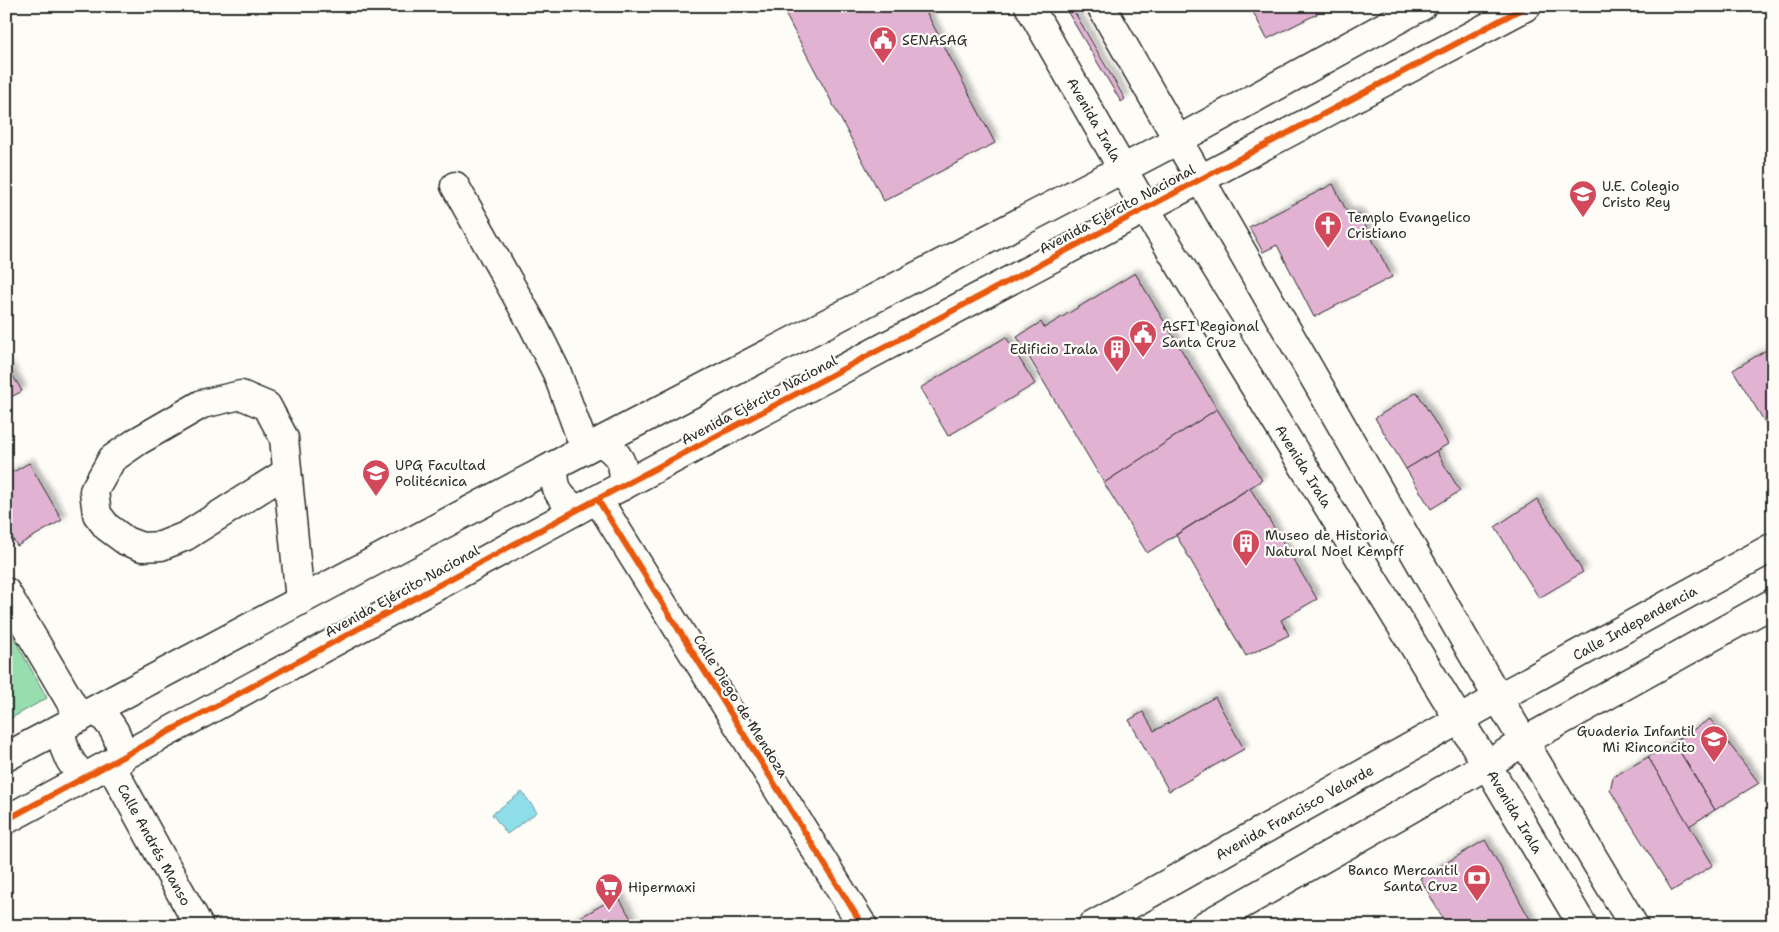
<svg xmlns="http://www.w3.org/2000/svg" width="1779" height="932" font-family="'Shantell Sans',sans-serif">
<style>
.green{fill:#96dead;stroke:#60846c}
.water{fill:#8edeea;stroke:#66969e}
.building{fill:#e2b2d3;stroke:#2b2b2b;filter:url(#shadow)}
.lines{fill:none;stroke-linecap:round;stroke-linejoin:round}
.minor-casing{stroke:#2b2b2b;stroke-width:31}
.major-casing{stroke:#2b2b2b;stroke-width:31}
.minor{stroke:#fdfcf7;stroke-width:28}
.major{stroke:#fdfcf7;stroke-width:28}
.cycleway-casing{stroke:#fdfcf7;stroke-width:9}
.cycleway{stroke:#e8590c;stroke-width:6}
.labels{text-anchor:middle;stroke-width:4.5;stroke-linejoin:round;paint-order:stroke}
.poi-label{font-size:14px;fill:#2b2b2b;stroke:#fdfcf7;text-anchor:start}
.street-label{font-size:14px;fill:#2b2b2b;stroke:#fdfcf7}
</style>
<defs>
<filter id="shadow"><feDropShadow dx="4.5" dy="-4.5" stdDeviation="2.5" flood-color="#0004"/></filter>
</defs>
<rect width="100%" height="100%" fill="#fdfcf7"/>
<filter id="ink" filterUnits="userSpaceOnUse"><feTurbulence type="fractalNoise" baseFrequency=".02" numOctaves="2"/><feDisplacementMap in="SourceGraphic" scale="10" xChannelSelector="R" yChannelSelector="G"/><feConvolveMatrix kernelMatrix="1 2 1 2 8 2 1 2 1" color-interpolation-filters="sRGB"/></filter>
<g filter="url(#ink)">
<path class="green" d="M6 624 47 698 6 721Z"/>
<path class="water" d="M522 792 537 812 507 834 492 814Z"/>
<g class="building">
<path d="M781 6H923L995 143 884 201Z"/>
<path d="M1064 6H1071L1125 99 1121 102Z"/>
<path d="M1250 6H1313L1317 14 1267 39Z"/>
<path d="M1333 184 1347 212 1359 214 1392 277 1314 317 1277 245 1263 252 1249 227Z"/>
<path d="M1135 273 1217 409 1104 483 1017 337 1041 322 1044 328Z"/>
<path d="M1006 337 1035 384 948 436 920 388Z"/>
<path d="M1773 346V427L1769 429 1733 370Z"/>
<path d="M6 364 22 391 6 400Z"/>
<path d="M1417 392 1448 444 1406 469 1375 418Z"/>
<path d="M1217 409 1262 480 1147 553 1104 483Z"/>
<path d="M1436 451 1460 491 1431 509 1406 469Z"/>
<path d="M29 463 62 520 17 546 6 528V476Z"/>
<path d="M1250 488 1317 599 1281 620 1289 635 1246 656 1176 535Z"/>
<path d="M1537 499 1583 572 1539 598 1495 527Z"/>
<path d="M1215 697 1244 749 1169 791 1129 720 1143 712 1154 731Z"/>
<path d="M1710 719 1759 783 1715 810 1674 742Z"/>
<path d="M1674 742 1715 810 1689 826 1648 757Z"/>
<path d="M1648 757 1713 865 1672 891 1610 790 1613 777Z"/>
<path d="M1485 840 1534 926H1447L1420 878Z"/>
<path d="M618 896 635 926H565Z"/>
</g>
<g class="lines">
<g class="minor-casing">
<g id="minor">
<path d="M455 186 534 327 557 373 585 449"/>
<path d="M600 442C619 452 626 465 623 486"/>
<path d="M555 465C552 487 559 498 577 510"/>
<path d="M287 472 186 536 161 546 142 547 126 541 107 527 97 514 94 491 112 459 138 441 202 404 241 395 267 406 284 438 300 601"/>
<path d="M598 500 863 926"/>
<path d="M6 592 80 718"/>
<path id="s1" d="M1498 698 1773 547"/>
<path d="M96 710C113 724 120 737 122 759"/>
<path d="M61 729C63 750 69 763 84 777"/>
<path d="M1523 742 1773 603"/>
<path d="M6 757 555 465 1176 141 1422 6"/>
<path id="s2" d="M110 764 199 926"/>
<path d="M6 820 577 510 1527 6"/>
</g>
</g>
<g class="major-casing">
<g id="major">
<path id="s3" d="M1029 6 1145 208 1487 765 1583 926"/>
<path d="M1101 6 1498 698 1634 926"/>
<path id="s4" d="M1092 926 1498 698"/>
<path d="M1204 926 1487 765 1523 742"/>
</g>
</g>
<use href="#minor" class="minor"/>
<use href="#major" class="major"/>
<g class="cycleway-casing">
<g id="cycleway">
<path d="M598 500 863 926"/>
<path d="M6 820 577 510 1527 6"/>
</g>
</g>
<use href="#cycleway" class="cycleway"/>
</g>
</g>
<defs>
<g id="civic-pin" transform="scale(1.4375)"><path d="M0 17L-7.5 6A9.5 9.5 0 1 1 7.5 6Z" fill="#d1495b" stroke="#fdfcf7"/><path d="M-.6-6.5H3V-4.5H.6V-3L4-1V1h2V6H-6V1h2V-1L-.6-3ZM-1.2 2.5V6h2.4V2.5Z" fill="#fff"/></g>
<g id="school-pin" transform="scale(1.4375)"><path d="M0 17L-7.5 6A9.5 9.5 0 1 1 7.5 6Z" fill="#d1495b" stroke="#fdfcf7"/><path d="M0-5L7-2L0 1L-7-2ZM-4 1L0 2.5L4 1V4Q0 6-4 4Z" fill="#fff"/></g>
<g id="church-pin" transform="scale(1.4375)"><path d="M0 17L-7.5 6A9.5 9.5 0 1 1 7.5 6Z" fill="#d1495b" stroke="#fdfcf7"/><path d="M-1.2-6h2.4v3.5h3.3v2.4h-3.3V6h-2.4V-.1h-3.3v-2.4h3.3Z" fill="#fff"/></g>
<g id="building-pin" transform="scale(1.4375)"><path d="M0 17L-7.5 6A9.5 9.5 0 1 1 7.5 6Z" fill="#d1495b" stroke="#fdfcf7"/><path d="M-4-6H4V6H1V3H-1V6H-4ZM-2.5-4.3h1.7v1.8h-1.7ZM.8-4.3h1.7v1.8H.8ZM-2.5-1h1.7V.8h-1.7ZM.8-1h1.7V.8H.8Z" fill="#fff"/></g>
<g id="bank-pin" transform="scale(1.4375)"><path d="M0 17L-7.5 6A9.5 9.5 0 1 1 7.5 6Z" fill="#d1495b" stroke="#fdfcf7"/><path d="M-6-4H6V4H-6ZM0-2.3a2.3 2.3 0 1 0 0 4.6a2.3 2.3 0 1 0 0-4.6Z" fill="#fff"/></g>
<g id="supermarket-pin" transform="scale(1.4375)"><path d="M0 17L-7.5 6A9.5 9.5 0 1 1 7.5 6Z" fill="#d1495b" stroke="#fdfcf7"/><path d="M-6-5.5h2.5l.6 2H6L4.5 2H-2.5L-4.4-4H-6ZM-1.5 3.2a1.3 1.3 0 1 0 .1 0ZM3 3.2a1.3 1.3 0 1 0 .1 0Z" fill="#fff"/></g>
</defs>
<g fill-rule="evenodd">
<use href="#civic-pin" x="883" y="40"/>
<use href="#school-pin" x="1583" y="194"/>
<use href="#church-pin" x="1328" y="225"/>
<use href="#civic-pin" x="1143" y="334"/>
<use href="#building-pin" x="1117" y="349"/>
<use href="#school-pin" x="376" y="473"/>
<use href="#building-pin" x="1246" y="543"/>
<use href="#school-pin" x="1714" y="739"/>
<use href="#bank-pin" x="1477" y="878"/>
<use href="#supermarket-pin" x="609" y="887"/>
</g>
<g class="labels">
<g class="poi-label">
<text x="902" y="45">SENASAG</text>
<text x="1602" y="191">U.E. Colegio<tspan x="1602" dy="16">Cristo Rey</tspan></text>
<text x="1347" y="222">Templo Evangelico<tspan x="1347" dy="16">Cristiano</tspan></text>
<text x="1162" y="331">ASFI Regional<tspan x="1162" dy="16">Santa Cruz</tspan></text>
<text x="1098" y="354" text-anchor="end">Edificio Irala</text>
<text x="395" y="470">UPG Facultad<tspan x="395" dy="16">Politécnica</tspan></text>
<text x="1265" y="540">Museo de Historia<tspan x="1265" dy="16">Natural Noel Kempff</tspan></text>
<text x="1695" y="736" text-anchor="end">Guaderia Infantil<tspan x="1695" dy="16">Mi Rinconcito</tspan></text>
<text x="1458" y="875" text-anchor="end">Banco Mercantil<tspan x="1458" dy="16">Santa Cruz</tspan></text>
<text x="628" y="892">Hipermaxi</text>
</g>
<g class="street-label">
<text dy="5" stroke="none"><textPath href="#s3" startOffset="131">Avenida Irala</textPath></text>
<text transform="translate(1117 209) rotate(-28)" y="5">Avenida Ejército Nacional</text>
<text transform="translate(759 400) rotate(-28)" y="5">Avenida Ejército Nacional</text>
<text dy="5" stroke="none"><textPath href="#s3" startOffset="536">Avenida Irala</textPath></text>
<text transform="translate(402 591) rotate(-29)" y="5">Avenida Ejército Nacional</text>
<text dy="5" stroke="none"><textPath href="#s1" startOffset="156">Calle Independencia</textPath></text>
<text transform="translate(741 706) rotate(58)" y="5">Calle Diego de Mendoza</text>
<text dy="5" stroke="none"><textPath href="#s4" startOffset="232">Avenida Francisco Velarde</textPath></text>
<text dy="5" stroke="none"><textPath href="#s3" startOffset="941">Avenida Irala</textPath></text>
<text dy="5" stroke="none"><textPath href="#s2" startOffset="92">Calle Andrés Manso</textPath></text>
</g>
</g>
<rect width="1779" height="932" fill="none" stroke="#fdfcf7" stroke-width="25"/>
<rect x="12" y="12" width="1754" height="907" fill="none" stroke="#2b2b2b" stroke-width="2" filter="url(#ink)"/>
</svg>
